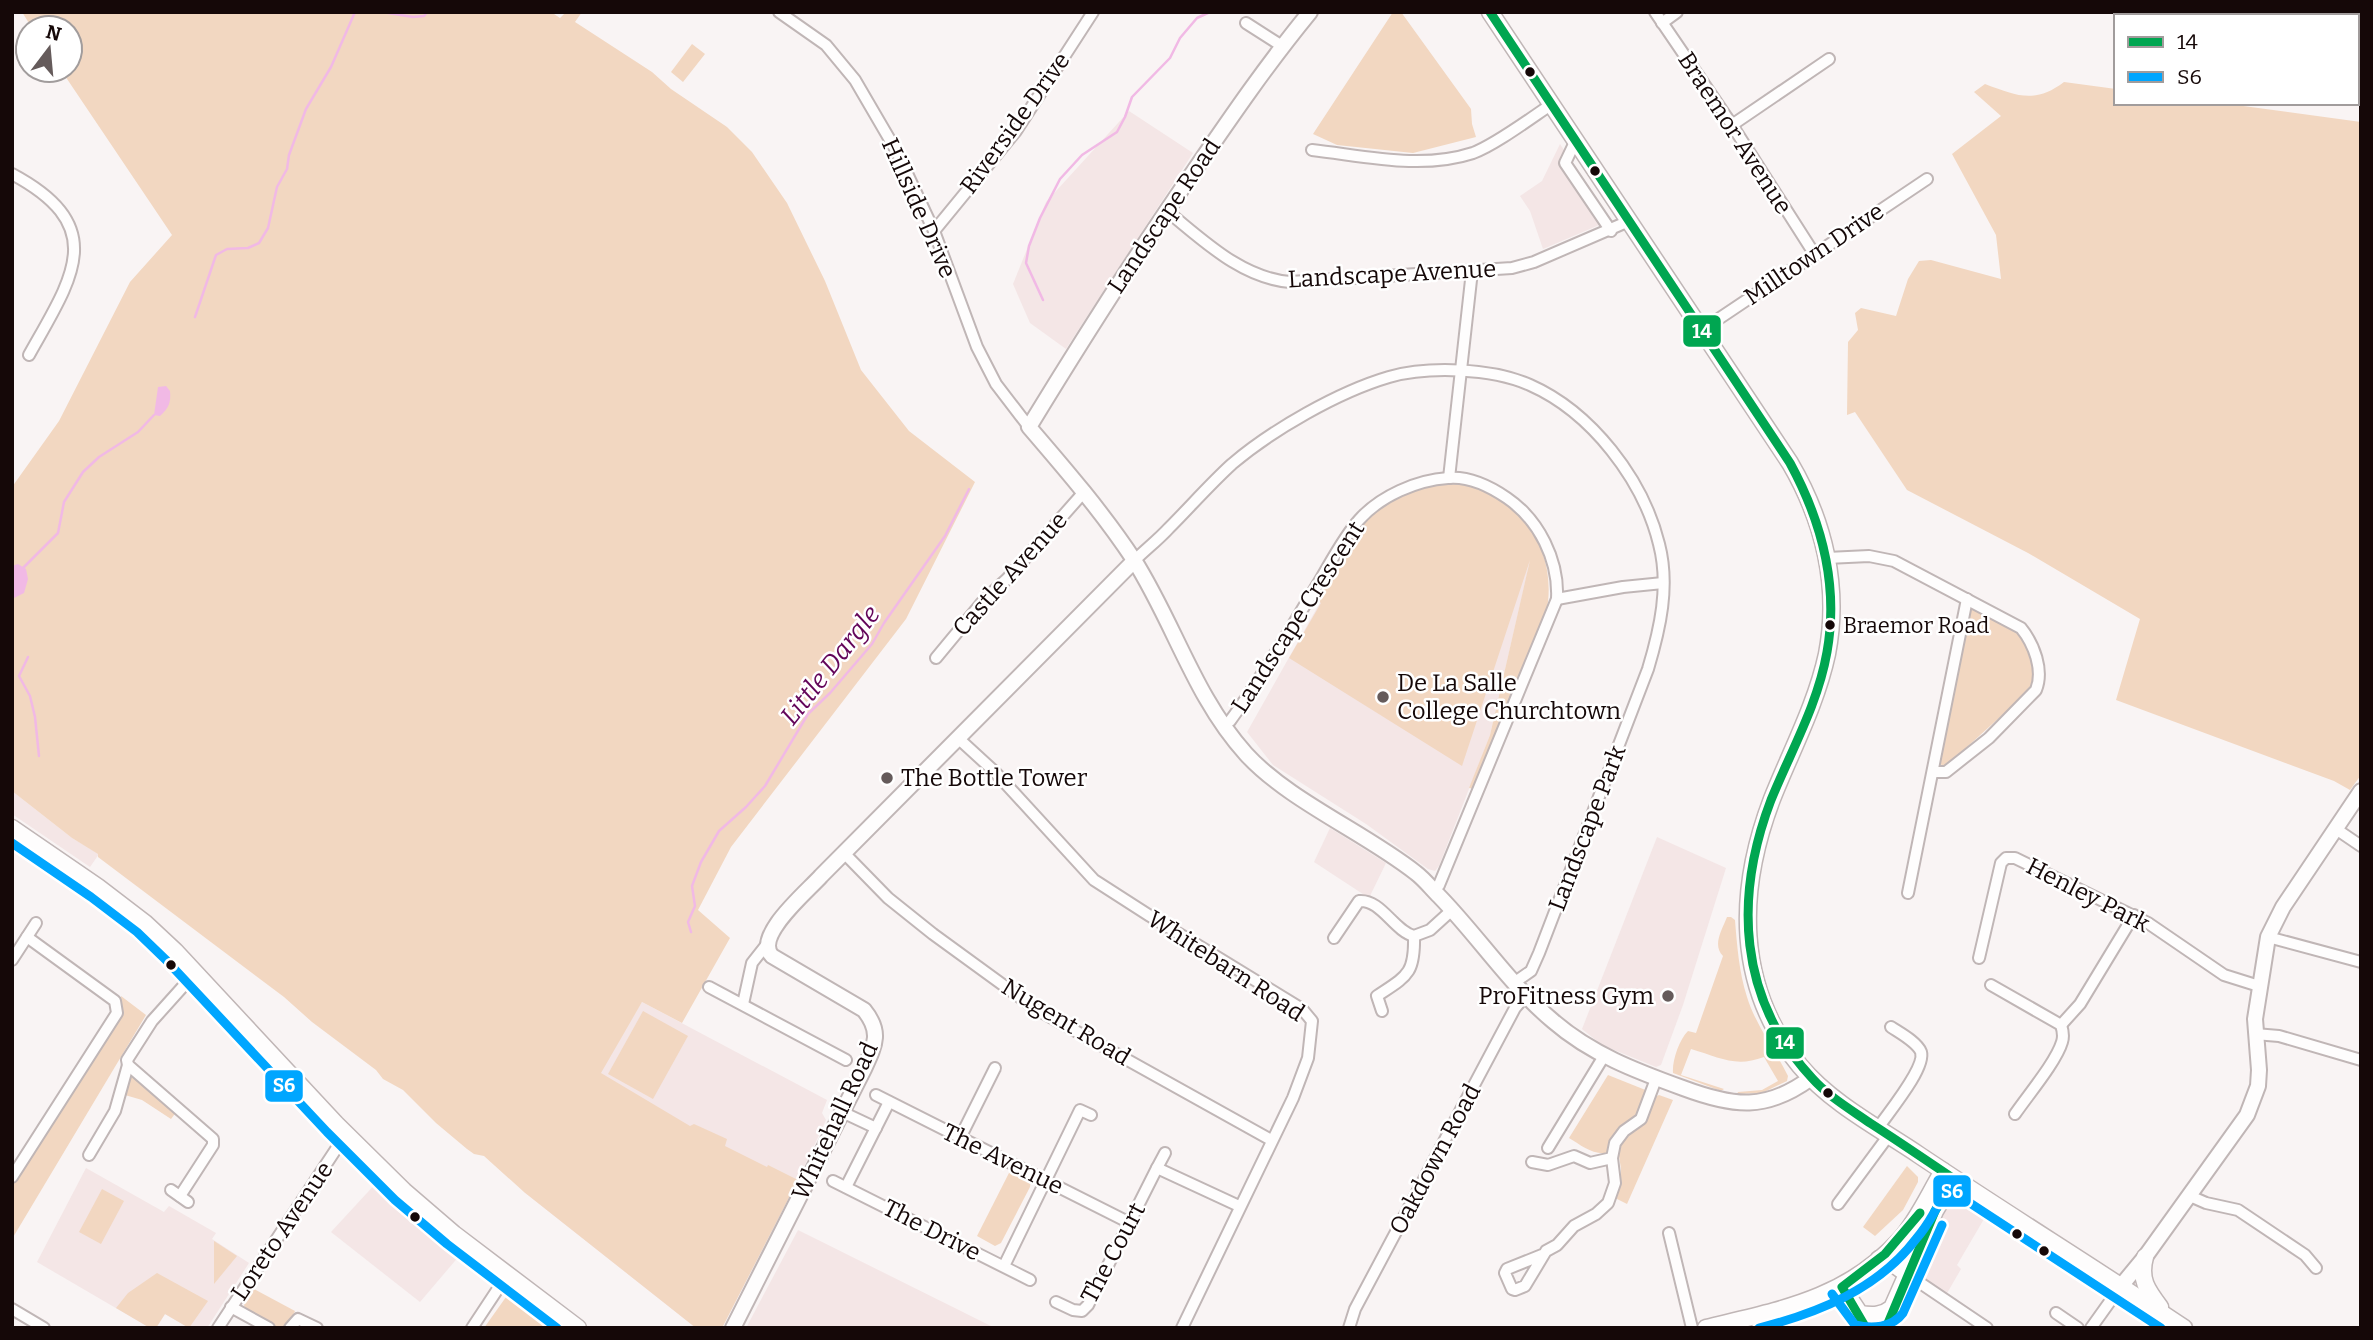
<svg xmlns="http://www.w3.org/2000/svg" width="2373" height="1340" font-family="Bitter,serif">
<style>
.built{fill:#f4e6e6}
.green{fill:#f2d7c1}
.water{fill:#f1b9e5}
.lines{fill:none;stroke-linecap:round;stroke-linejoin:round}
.stream{stroke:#f1b9e5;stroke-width:2.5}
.minor-casing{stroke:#c0b6b6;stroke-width:14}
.tertiary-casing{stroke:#c0b6b6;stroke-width:18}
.secondary-casing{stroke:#c0b6b6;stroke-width:19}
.minor{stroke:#fefdfd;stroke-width:10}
.tertiary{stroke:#fefdfd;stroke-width:14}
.secondary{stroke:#fefdfd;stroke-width:16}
.bus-1-casing{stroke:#fff;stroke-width:14}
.bus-2-casing{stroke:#fff;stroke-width:14}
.bus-1{stroke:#00a651;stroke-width:9}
.bus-2{stroke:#00a6ff;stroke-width:9}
.bus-dot{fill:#150808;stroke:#fff;stroke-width:2.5}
.poi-dot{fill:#655b5b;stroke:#fff;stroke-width:2.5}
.labels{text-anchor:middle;stroke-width:5;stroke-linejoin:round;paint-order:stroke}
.bus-label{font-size:22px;fill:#150808;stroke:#fff;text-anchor:start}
.street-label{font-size:24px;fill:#150808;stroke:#fff}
.poi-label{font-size:24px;fill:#150808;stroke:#fff;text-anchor:start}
.water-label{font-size:26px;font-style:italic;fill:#630559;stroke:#fff}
.line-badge{stroke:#fff;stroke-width:2.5}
.badge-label{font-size:19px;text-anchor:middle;font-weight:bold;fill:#fff}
</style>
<rect width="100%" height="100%" fill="#f9f4f4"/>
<g class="built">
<path d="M1129 111 1193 153 1066 349 1030 323 1013 284 1046 202Z"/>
<path d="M1560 144 1611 220 1543 249 1530 211 1520 196 1542 181Z"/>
<path d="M1533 548 1490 735 1439 866 1435 871 1428 869 1366 824 1273 765 1247 732 1349 551Z"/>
<path d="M12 791 72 838 99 854 90 867 12 814Z"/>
<path d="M1330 828 1386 863 1369 898 1314 862Z"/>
<path d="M1657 837 1726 868 1683 1005 1661 1065 1656 1067 1602 1045 1582 1029Z"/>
<path d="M642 1002 827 1100 822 1113 826 1120 798 1180 722 1328H696L524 1192Z"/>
<path d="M86 1168 164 1212 169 1206 216 1233 212 1239 249 1263 207 1328H189L165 1314 156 1328H150L37 1262Z"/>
<path d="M379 1180 460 1255 420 1302 331 1232Z"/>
<path d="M1957 1204 1984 1219 1957 1265 1961 1269 1946 1295 1913 1272 1944 1206Z"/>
<path d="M798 1230 995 1328H746Z"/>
</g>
<g class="green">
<path d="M22 12H551L560 18 566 12H582L575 22 652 72 671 89 727 127 752 152 787 203 825 281 861 370 909 431 975 482 906 619 731 847 698 910 730 938 682 1023 642 1002 601 1073 690 1126 694 1124 727 1139 725 1146 767 1167 768 1165 798 1180 722 1328H696L524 1192 484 1156 474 1154 467 1149 436 1123 403 1090 383 1079 376 1070 312 1022 284 997 98 857V854L72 838 12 791V487L59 421 130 282 172 235 61 70H70V28H32Z"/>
<path d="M1393 12H1401L1471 109 1472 124 1476 137 1413 153 1337 145 1313 134Z"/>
<path d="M692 44 705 54 683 82 671 72Z"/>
<path d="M2064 82 2116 89V103H2221L2361 122V775L2350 790 2334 781 2116 700 2140 619 2028 553 1907 490 1855 412 1847 415 1848 342 1858 330 1855 313 1861 308 1896 316 1908 279 1919 261 1931 260 2001 279 1996 235 1952 154 2001 116 1974 92 1985 84C2017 96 2035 104 2064 82Z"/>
<path d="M1450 482C1518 486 1560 550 1546 614L1474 789 1469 788 1490 735 1530 560 1462 766 1289 658 1321 603 1315 599 1363 520 1397 496 1431 485Z"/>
<path d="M1971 608 2020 633C2032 647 2036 671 2032 688L1945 767 1940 764Z"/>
<path d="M1727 917H1731L1735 920C1737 945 1739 972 1747 997 1756 1026 1775 1049 1788 1076L1787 1081 1762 1093 1737 1094 1738 1092 1762 1090 1778 1081 1764 1057C1735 1068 1719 1057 1691 1049L1681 1075 1724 1089 1721 1091 1673 1073C1672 1061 1679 1040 1688 1031L1696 1033 1723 956C1712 945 1722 930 1727 917Z"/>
<path d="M121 996 146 1015 12 1239V1185L116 1026 122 1015Z"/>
<path d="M643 1011 688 1036 653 1099 608 1074Z"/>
<path d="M1608 1075 1648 1091 1639 1113 1612 1139 1607 1153C1592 1155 1581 1145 1569 1138Z"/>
<path d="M133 1076 177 1111 171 1119 142 1100 125 1095 128 1080Z"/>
<path d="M1659 1095 1673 1100 1627 1204 1615 1198 1620 1185 1621 1169 1618 1149 1622 1140 1644 1122 1655 1097Z"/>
<path d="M1907 1166 1918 1177V1182L1903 1210 1875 1236 1863 1227Z"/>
<path d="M1011 1169 1031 1179 1030 1187 1001 1243 995 1246 977 1236Z"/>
<path d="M102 1189 124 1201 101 1244 79 1232Z"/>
<path d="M214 1241 237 1256 214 1284Z"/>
<path d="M157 1273 208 1301 189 1328 165 1314 156 1328H150L116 1308 128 1293Z"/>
<path d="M508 1283 573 1328H484L506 1297 503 1292Z"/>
<path d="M254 1289 295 1311 288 1326 276 1328 246 1311 244 1305Z"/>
</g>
<g class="water">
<path d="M166 386 170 391C171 402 169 408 160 416L154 415 158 387Z"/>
<path d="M18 564 26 569 28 579 24 593 12 599V566Z"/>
</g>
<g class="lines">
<g class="stream">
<path d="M382 12 413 17 424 16 427 12"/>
<path d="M1043 300 1026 263 1029 246 1040 218 1060 179 1082 155 1117 132 1125 117 1132 97 1170 58 1180 38 1197 18 1210 12"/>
<path d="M195 317 216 255 227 249 248 248 259 243 268 228 277 187 287 169 289 155 306 109 331 67 355 12"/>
<path d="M22 569 58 533 64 502 83 472 99 457 138 432 154 415"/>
<path d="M28 657 19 676 30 696 35 717 39 756"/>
<path d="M691 932 688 922 695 906 692 886 701 862 719 831 746 807 765 786 808 714 830 693 872 644 884 623 945 536 969 489"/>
</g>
<g class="minor-casing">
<g id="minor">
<path d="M779 12 826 45 855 80 897 152 934 231 977 347 996 384 1029 427"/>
<path d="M1655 12 1732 125 1815 255"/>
<path d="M1246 23 1282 46"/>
<path d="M1662 23 1677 12"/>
<path d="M1732 125 1829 59"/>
<path d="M1576 140 1565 163 1611 231"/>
<path d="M1312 150C1365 156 1421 170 1473 153 1495 145 1531 118 1552 104"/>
<path d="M12 174C111 227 72 278 29 355"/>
<path d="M1167 211C1203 240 1241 278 1290 282L1512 268 1534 262 1629 221"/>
<path d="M934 231 1016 131 1093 12"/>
<path d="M1702 330 1927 179"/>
<path d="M1449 478 1472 271"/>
<path d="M1827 558 1869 556 1894 561 2021 628C2034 644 2044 670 2036 690L1989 738 1946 772H1934"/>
<path d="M1134 561C1145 550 1158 540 1169 528 1190 507 1210 484 1232 464 1272 430 1338 392 1389 377 1428 366 1492 368 1530 385 1591 412 1643 479 1659 544 1670 586 1660 629 1648 669L1539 953 1531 971 1515 982"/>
<path d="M1557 599 1623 587 1663 583"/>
<path d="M936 658 984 600 1007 579 1084 492"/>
<path d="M1223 725 1230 721C1263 676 1290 629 1319 582 1331 562 1343 538 1359 520 1380 496 1417 480 1448 478 1469 476 1491 487 1507 498 1539 520 1559 560 1557 599L1439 885 1434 891"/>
<path d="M959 739 995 772 1094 880 1150 916 1302 1009 1312 1021 1308 1058 1293 1098 1182 1328"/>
<path d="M2336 829 2361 846"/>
<path d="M845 854 888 898 933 934 1036 1009 1271 1140"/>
<path d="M1908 893 1967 599"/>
<path d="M2268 937 2361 962"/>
<path d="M1334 938 1359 901C1381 899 1394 931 1414 936L1430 930 1452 910"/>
<path d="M1979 958 2001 863 2006 858H2015L2148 923 2224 975 2259 986"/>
<path d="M12 960 36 923"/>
<path d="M1991 985 2061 1025C2063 1031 2064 1036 2062 1042 2056 1062 2028 1095 2015 1114"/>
<path d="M709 987 846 1060"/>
<path d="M743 1004 752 963 767 944"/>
<path d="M1382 1011 1377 996C1407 976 1415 974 1414 936"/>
<path d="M2061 1025 2080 1004 2134 915"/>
<path d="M2255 1034 2279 1036 2361 1060"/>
<path d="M876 1095 1130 1223"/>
<path d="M842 1112 876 1128"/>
<path d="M1878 1128C1888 1113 1926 1068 1921 1052 1917 1042 1900 1033 1891 1027"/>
<path d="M960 1138 995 1068"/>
<path d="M1548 1148 1604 1056"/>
<path d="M89 1155 115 1111 128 1065"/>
<path d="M1532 1162 1548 1165 1574 1156 1590 1163 1612 1158 1615 1143 1624 1131 1641 1119 1656 1079"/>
<path d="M1157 1168 1165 1153"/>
<path d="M12 1177 117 1013 115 1001 27 937"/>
<path d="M833 1181 1030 1280"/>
<path d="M846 1187 889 1102"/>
<path d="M171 1190 188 1202"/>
<path d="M180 1196 213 1145V1139L128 1065 127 1060 152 1021 196 972"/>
<path d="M2190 1196 2206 1203 2238 1210 2305 1255 2316 1268"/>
<path d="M1838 1204 1889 1135"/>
<path d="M1669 1233 1692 1328"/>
<path d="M1542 1255 1507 1269 1505 1273 1512 1289 1515 1290 1525 1286 1546 1251 1557 1245 1574 1226 1596 1214 1608 1203 1615 1183 1612 1158"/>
<path d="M1004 1266 1080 1110 1091 1115"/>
<path d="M1907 1274 1987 1328"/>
<path d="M1056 1302 1073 1310 1082 1311 1088 1305 1157 1168 1239 1206"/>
<path d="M231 1307 269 1328"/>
<path d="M12 1309 44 1328"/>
<path d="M2056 1313 2078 1328"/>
<path d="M218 1328 346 1134"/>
<path d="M290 1328 298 1319 317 1328"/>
<path d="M472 1328 507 1275"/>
<path d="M1349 1328 1355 1309 1515 1008 1527 994"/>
<path d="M2091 1328 2121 1286"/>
</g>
</g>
<g class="tertiary-casing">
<g id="tertiary">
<path d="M1310 12C1268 63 1231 117 1194 171 1136 255 1082 340 1029 427 1066 470 1103 513 1134 560 1174 623 1195 698 1246 754 1289 801 1364 832 1416 873 1424 879 1431 888 1439 896 1478 936 1510 985 1553 1021 1591 1054 1636 1071 1683 1088 1734 1107 1766 1111 1811 1078"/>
<path d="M2357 16 2361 31"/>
<path d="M2121 1286 2145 1257 2247 1115 2258 1086 2259 1070 2255 1019 2268 937 2283 907 2361 791"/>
<path d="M733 1328 864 1069C875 1045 882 1032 864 1010L772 956C753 936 808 891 821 876L1134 561"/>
<path d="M1886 1328 1892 1308"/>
</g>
</g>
<g class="secondary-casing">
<g id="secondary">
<path d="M1490 12 1790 463C1824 521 1840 587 1827 654 1816 705 1791 751 1772 799 1737 891 1735 986 1800 1066 1832 1104 1879 1128 1919 1155 2007 1214 2096 1269 2184 1328"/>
<path d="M12 828 98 887 145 923 175 951 336 1124 404 1191 454 1234 578 1328"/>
<path d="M2145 1257C2139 1279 2147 1290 2160 1307"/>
<path d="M1879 1259 1892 1263 1907 1274"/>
<path d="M1842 1287 1860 1314C1873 1316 1882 1316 1892 1308L1935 1211 1954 1179"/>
<path d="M1706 1328C1780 1310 1846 1299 1900 1240 1918 1220 1929 1194 1943 1171"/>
</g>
</g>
<use href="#minor" class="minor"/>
<use href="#tertiary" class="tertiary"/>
<use href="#secondary" class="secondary"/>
<g class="bus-1-casing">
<g id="bus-1">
<path d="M1490 12 1790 463C1822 522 1839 585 1827 652 1818 704 1791 751 1771 800 1734 897 1738 998 1812 1078 1828 1096 1850 1109 1870 1123 1898 1141 1926 1160 1954 1179L1935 1211 1886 1328"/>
<path d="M1866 1328 1842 1287 1885 1254 1920 1213"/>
</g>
</g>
<g class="bus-2-casing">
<g id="bus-2">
<path d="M12 843 91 897 137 932 166 960 327 1132 395 1200 447 1244 557 1328"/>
<path d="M1832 1294 1855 1325C1872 1329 1892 1328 1903 1313L1942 1225"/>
<path d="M1759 1328C1818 1313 1878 1289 1916 1239 1929 1224 1938 1206 1947 1188L2161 1328"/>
</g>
</g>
<use href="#bus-1" class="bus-1"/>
<use href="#bus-2" class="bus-2"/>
</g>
<g class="bus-dot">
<circle cx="1530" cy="72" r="6"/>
<circle cx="1595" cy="171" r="6"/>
<circle cx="1830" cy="625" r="6"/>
<circle cx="171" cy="965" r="6"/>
<circle cx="1828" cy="1093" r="6"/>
<circle cx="415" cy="1217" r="6"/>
<circle cx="2017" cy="1234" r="6"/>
<circle cx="2044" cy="1251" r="6"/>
</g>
<g class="poi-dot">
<circle cx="1383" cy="697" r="7"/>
<circle cx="887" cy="778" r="7"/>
<circle cx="1668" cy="996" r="7"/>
</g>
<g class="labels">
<g class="bus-label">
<text x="1843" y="633">Braemor Road</text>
</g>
<g class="street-label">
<text transform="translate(1015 123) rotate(-54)" y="8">Riverside Drive</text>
<text transform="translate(1735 133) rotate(57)" y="8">Braemor Avenue</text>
<text transform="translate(919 208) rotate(66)" y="8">Hillside Drive</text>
<text transform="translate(1164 216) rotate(-56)" y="8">Landscape Road</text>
<text transform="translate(1814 254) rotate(-34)" y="8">Milltown Drive</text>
<text transform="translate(1392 274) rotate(-3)" y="8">Landscape Avenue</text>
<text transform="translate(1010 574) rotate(-48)" y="8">Castle Avenue</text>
<text transform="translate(1298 617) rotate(-57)" y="8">Landscape Crescent</text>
<text transform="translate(1587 828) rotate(-69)" y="8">Landscape Park</text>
<text transform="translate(2088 895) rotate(27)" y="8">Henley Park</text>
<text transform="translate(1226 966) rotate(33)" y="8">Whitebarn Road</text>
<text transform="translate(1066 1022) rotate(31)" y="8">Nugent Road</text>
<text transform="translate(835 1121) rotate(-65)" y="8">Whitehall Road</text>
<text transform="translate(1003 1159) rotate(26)" y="8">The Avenue</text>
<text transform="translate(1435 1159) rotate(-62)" y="8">Oakdown Road</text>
<text transform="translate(932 1230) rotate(27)" y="8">The Drive</text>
<text transform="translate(282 1231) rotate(-56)" y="8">Loreto Avenue</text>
<text transform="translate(1113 1253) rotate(-62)" y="8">The Court</text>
</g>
<g class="poi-label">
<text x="1397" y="691">De La Salle<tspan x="1397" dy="28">College Churchtown</tspan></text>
<text x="901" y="786">The Bottle Tower</text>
<text x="1654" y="1004" text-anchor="end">ProFitness Gym</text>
</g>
<g class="water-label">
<text transform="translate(830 665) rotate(-52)" y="9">Little Dargle</text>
</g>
</g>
<g class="line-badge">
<rect x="1682" y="314" width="40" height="34" rx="7" fill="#00a651"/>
<rect x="1765" y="1026" width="40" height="34" rx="7" fill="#00a651"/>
<rect x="264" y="1069" width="40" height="34" rx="7" fill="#00a6ff"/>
<rect x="1932" y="1174" width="40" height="34" rx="7" fill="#00a6ff"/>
</g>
<g class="badge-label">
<text x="1702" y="338">14</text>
<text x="1785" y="1049">14</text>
<text x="284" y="1092">S6</text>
<text x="1952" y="1198">S6</text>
</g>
<rect width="2373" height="1340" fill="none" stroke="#150808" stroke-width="28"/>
<rect x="2114" y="14" width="245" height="91" fill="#ffffff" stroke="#a19c9c" stroke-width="2"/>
<rect x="2128" y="37" width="35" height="10" fill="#00a651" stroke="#a19c9c" stroke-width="2"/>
<text x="2177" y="49" font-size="21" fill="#150808">14</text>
<rect x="2128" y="72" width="35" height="10" fill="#00a6ff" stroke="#a19c9c" stroke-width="2"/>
<text x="2177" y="84" font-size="21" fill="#150808">S6</text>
<g transform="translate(49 49) rotate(16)"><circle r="33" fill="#ffffff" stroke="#a19c9c" stroke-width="2"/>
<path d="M0-5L12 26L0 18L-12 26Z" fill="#655b5b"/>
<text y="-10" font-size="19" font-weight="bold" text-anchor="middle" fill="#150808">N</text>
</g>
</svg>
